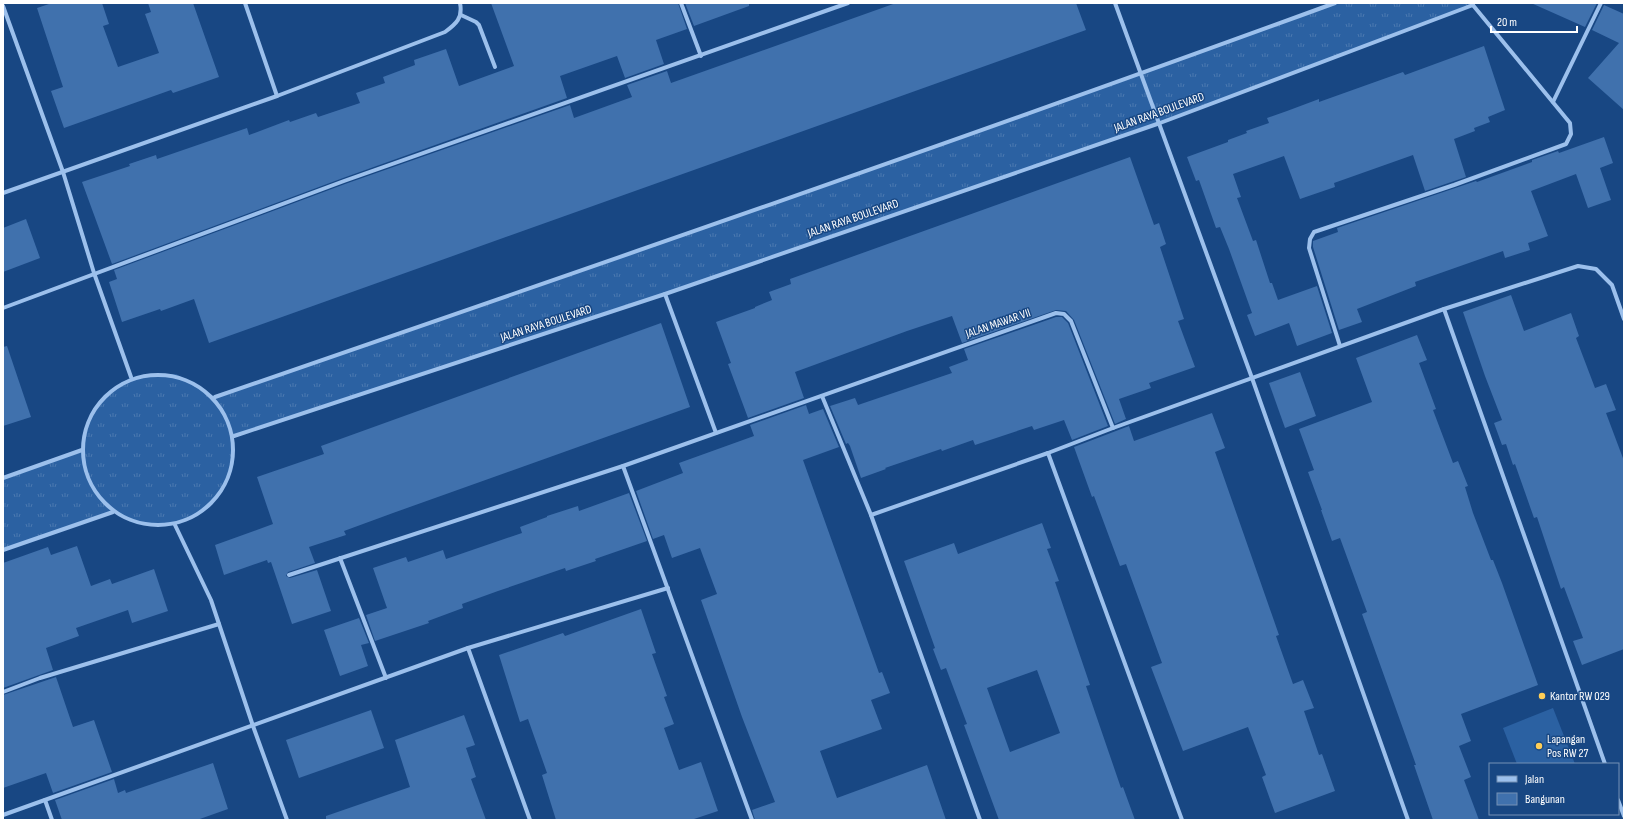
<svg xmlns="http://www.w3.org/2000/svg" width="1627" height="823" font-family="'Sofia Sans Condensed',sans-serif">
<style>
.grass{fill:url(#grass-tufts)}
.pitch{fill:#2b61a2}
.building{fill:#4071ad;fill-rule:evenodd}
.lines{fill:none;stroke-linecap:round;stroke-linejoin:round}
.minor{stroke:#9cc0ec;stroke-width:4}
.poi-dot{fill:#ffce57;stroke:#184783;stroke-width:1.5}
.labels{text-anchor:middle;stroke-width:3;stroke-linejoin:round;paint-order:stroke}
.street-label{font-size:12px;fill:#fff;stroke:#184783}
.poi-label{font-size:12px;fill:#fff;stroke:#184783;text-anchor:start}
</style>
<defs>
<pattern id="grass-tufts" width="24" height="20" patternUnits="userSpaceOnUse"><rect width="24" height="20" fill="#2b61a2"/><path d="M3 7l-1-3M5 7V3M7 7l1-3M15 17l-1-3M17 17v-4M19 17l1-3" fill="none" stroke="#4b79b0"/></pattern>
</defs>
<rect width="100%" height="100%" fill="#184783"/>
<path class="grass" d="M1335 3H1472L1473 5 1160 123 665 294 234 436 231 474 210 507 175 525H143L113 512 3 550V478L82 450 88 420 105 394 131 377 176 374 215 397 1142 74Z"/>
<path class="pitch" d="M1553 708 1575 764H1517L1503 728Z"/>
<g class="building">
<path d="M52 3H102L109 24 103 26 118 67 159 53 145 14 151 12 148 3H193L219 77 173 93 171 90 64 128 51 91 63 87 37 8Z"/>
<path d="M491 3H678L687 29 656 40 664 64 625 78 617 56 560 76 567 98 343 178 112 264 82 182 130 166 129 164 156 155 157 159 247 128 249 135 289 120 290 122 316 113 318 117 360 103 356 93 385 83 383 77 415 65 414 60 446 49 459 86 514 66Z"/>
<path d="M685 3H749V6L694 26Z"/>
<path d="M896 3H1076L1086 30 209 343 194 299 161 311 160 309 122 322 109 282 117 279 114 270 345 184 570 105 574 118 632 97 627 85 667 71 671 83Z"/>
<path d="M1531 3H1597L1585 27Z"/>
<path d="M1604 5 1624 14V110L1588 78 1619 43 1592 30Z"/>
<path d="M1484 46 1505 110 1488 117 1490 122 1474 128 1475 131 1454 139 1466 177 1425 191 1413 155 1334 183 1335 187 1300 199 1284 156 1233 174 1241 197 1237 198 1253 241 1256 240 1270 283H1272L1278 300 1317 286 1332 333 1297 346 1289 323 1255 336 1247 315 1252 313 1229 249 1220 227 1216 228 1199 180 1196 181 1187 157 1228 142V140L1247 133 1246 131 1269 123 1267 118 1287 111 1319 99V102L1403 72 1405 75Z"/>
<path d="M1604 137 1613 163 1600 168 1611 200 1588 208 1576 174 1531 191 1548 236 1528 243 1530 250 1505 258 1503 251 1415 282 1416 286 1357 309 1362 322 1339 330 1313 247V241L1338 232 1337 228 1476 181 1477 182 1532 162V160L1558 151 1559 153Z"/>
<path d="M1130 157 1154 225 1159 223 1166 244 1160 247 1184 319 1178 321 1195 367 1149 383 1151 388 1119 399 1126 419 1115 424 1074 320 1066 311 1056 310 962 343 952 316 907 331 795 372 804 398 748 418 728 364 731 363 716 322 755 308V307L772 300 769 292 791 284 790 279Z"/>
<path d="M26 219 40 258 3 272V228Z"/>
<path d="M1511 295 1524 331 1571 313 1579 336 1576 338 1595 388 1606 384 1616 410 1606 413 1624 461V649L1582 665 1573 641 1583 638 1564 587 1561 589 1537 517 1534 518 1515 464 1513 465 1506 444 1502 445 1494 423 1502 420 1485 376 1463 312Z"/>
<path d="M1056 317H1062L1068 323 1108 426 1072 440 1064 420 1034 430 1032 426 975 445 973 440 942 451 941 449 885 468 886 469 861 478 850 446 848 443 846 444 830 406 855 398 858 405 952 373 949 367 968 360 964 349Z"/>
<path d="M661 323 690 407 393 513 344 531 346 535 309 547 315 563 288 572 286 576 290 578 317 570 331 611 292 624 271 562 268 563 267 560 224 575 215 545 273 524 257 477 324 454 321 446Z"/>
<path d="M1417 335 1427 360 1419 363 1436 409 1433 410 1453 463 1458 461 1468 486 1465 487 1473 513 1491 560H1493L1502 583 1538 685 1461 714 1471 741 1459 746 1471 777 1464 780 1479 820H1433L1414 765H1416L1362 614 1367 612 1340 538 1332 541 1321 510H1322L1308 472 1314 470 1299 429 1372 402 1356 358Z"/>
<path d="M7 346 31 417 3 426V347Z"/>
<path d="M1300 372 1316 416 1285 428 1269 383Z"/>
<path d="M806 405 809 414 823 409 839 447 803 460 879 673 882 672 890 693 871 700 882 729 820 751 837 798 927 765 946 820H755L752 810 775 802 742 717 701 600 717 594 700 548 672 558 664 535 653 539 636 491 683 473 679 463 754 436 750 425Z"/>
<path d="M1212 413 1225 448 1215 452 1279 635 1276 636 1293 684 1303 680 1314 708 1304 711 1319 755 1322 754 1335 791 1275 813 1262 777 1266 775 1248 727 1183 751 1151 667 1162 663 1126 564 1120 566 1094 496 1092 497 1074 447 1129 426 1134 441Z"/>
<path d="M629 493 647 541 595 559 596 561 566 571 565 568 498 591 462 604 463 608 428 621 429 623 375 641 366 615 387 608 373 568 406 557 408 562 443 550 446 559 522 533 520 527 547 517V516L578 506 579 511Z"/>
<path d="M1042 523 1051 548 1047 549 1059 581 1055 582 1090 685 1086 686 1121 788 1123 787 1135 820H999L964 725 967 724 946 668 941 670 933 649 935 648 904 561 954 543 958 554ZM1037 670 1060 733 1010 752 987 688Z"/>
<path d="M77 546 91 586 110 579 112 584 154 569 168 611 132 623 128 610 76 628 79 636 46 648 53 670 3 688V563L48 547 51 555Z"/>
<path d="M641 609 656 653 652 654 667 696 664 697 674 724 664 728 679 770 701 762 718 811 691 820H556L542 775 547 773 528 719 520 722 499 655 563 633 565 636Z"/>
<path d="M359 618 369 643 361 645 368 666 340 676 324 630Z"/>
<path d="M56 677 73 727 94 720 112 772 53 793 46 773 3 788V695Z"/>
<path d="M371 710 384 748 299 778 286 740Z"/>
<path d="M464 715 475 745 466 748 476 777 471 779 486 820H326V816L410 787 395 740Z"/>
<path d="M213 763 228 809 197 820H62L55 800 114 779 118 793 125 790 126 793Z"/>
</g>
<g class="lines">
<g class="minor">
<path d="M245 3 277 96"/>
<path d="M681 3 701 56"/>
<path d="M1115 3 1252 378 1408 820"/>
<path d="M3 6 63 172 94 273 131 377"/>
<path d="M461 15 476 22 479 25 495 67"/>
<path d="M1553 102 1601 3"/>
<path d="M3 193 277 96 445 32C456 24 463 18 460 3"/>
<path d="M665 294 716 433"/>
<path d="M3 308 344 181 848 3"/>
<path d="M1444 309 1605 764"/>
<path d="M1340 346 1309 248 1310 239 1314 232 1454 185 1566 144 1571 134 1570 123 1472 4"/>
<circle cx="158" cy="450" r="75"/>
<path d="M822 396 871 515 980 820"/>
<path d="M215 397C589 268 963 139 1335 3"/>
<path d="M234 436 665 294 1160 123 1473 5"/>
<path d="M1048 453 1182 820"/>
<path d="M623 466 752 820"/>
<path d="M3 478 82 450"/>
<path d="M871 515 1048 453 1113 428 1444 309 1578 266 1596 269 1612 285 1624 319"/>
<path d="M175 525 211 600 253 726 287 820"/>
<path d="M3 550 113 512"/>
<path d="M340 558 386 678"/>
<path d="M289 575 623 466 1056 313 1064 314 1071 321 1113 428"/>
<path d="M468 648 530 820"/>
<path d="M3 692 40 678 219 624"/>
<path d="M45 800 52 820"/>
<path d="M1618 800 1624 816"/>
<path d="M3 815 468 648 668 588"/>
</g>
</g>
<g class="poi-dot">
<circle cx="1542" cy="696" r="4"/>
<circle cx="1539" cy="746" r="4"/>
</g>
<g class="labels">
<g class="street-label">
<text transform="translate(1159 112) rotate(-20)" y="4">JALAN RAYA BOULEVARD</text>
<text transform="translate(853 218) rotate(-19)" y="4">JALAN RAYA BOULEVARD</text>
<text transform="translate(546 323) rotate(-18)" y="4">JALAN RAYA BOULEVARD</text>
<text transform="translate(998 323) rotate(-19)" y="4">JALAN MAWAR VII</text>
</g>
<g class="poi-label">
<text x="1550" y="700">Kantor RW 029</text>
<text x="1547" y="743">Lapangan<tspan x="1547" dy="14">Pos RW 27</tspan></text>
</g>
</g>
<rect width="1627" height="823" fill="none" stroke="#ffffff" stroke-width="8"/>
<rect x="1489" y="763" width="130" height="52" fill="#184783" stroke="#7491b5"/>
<rect x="1497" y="776" width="20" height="6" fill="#9cc0ec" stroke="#7491b5"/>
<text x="1525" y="783" font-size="12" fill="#ffffff">Jalan</text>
<rect x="1497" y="793" width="20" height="12" fill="#4071ad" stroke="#7491b5"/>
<text x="1525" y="803" font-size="12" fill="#ffffff">Bangunan</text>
<path d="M1491 26v6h86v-6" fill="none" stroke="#ffffff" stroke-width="2"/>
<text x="1497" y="26" font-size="12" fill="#ffffff" stroke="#184783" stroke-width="3" paint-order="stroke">20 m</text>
</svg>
